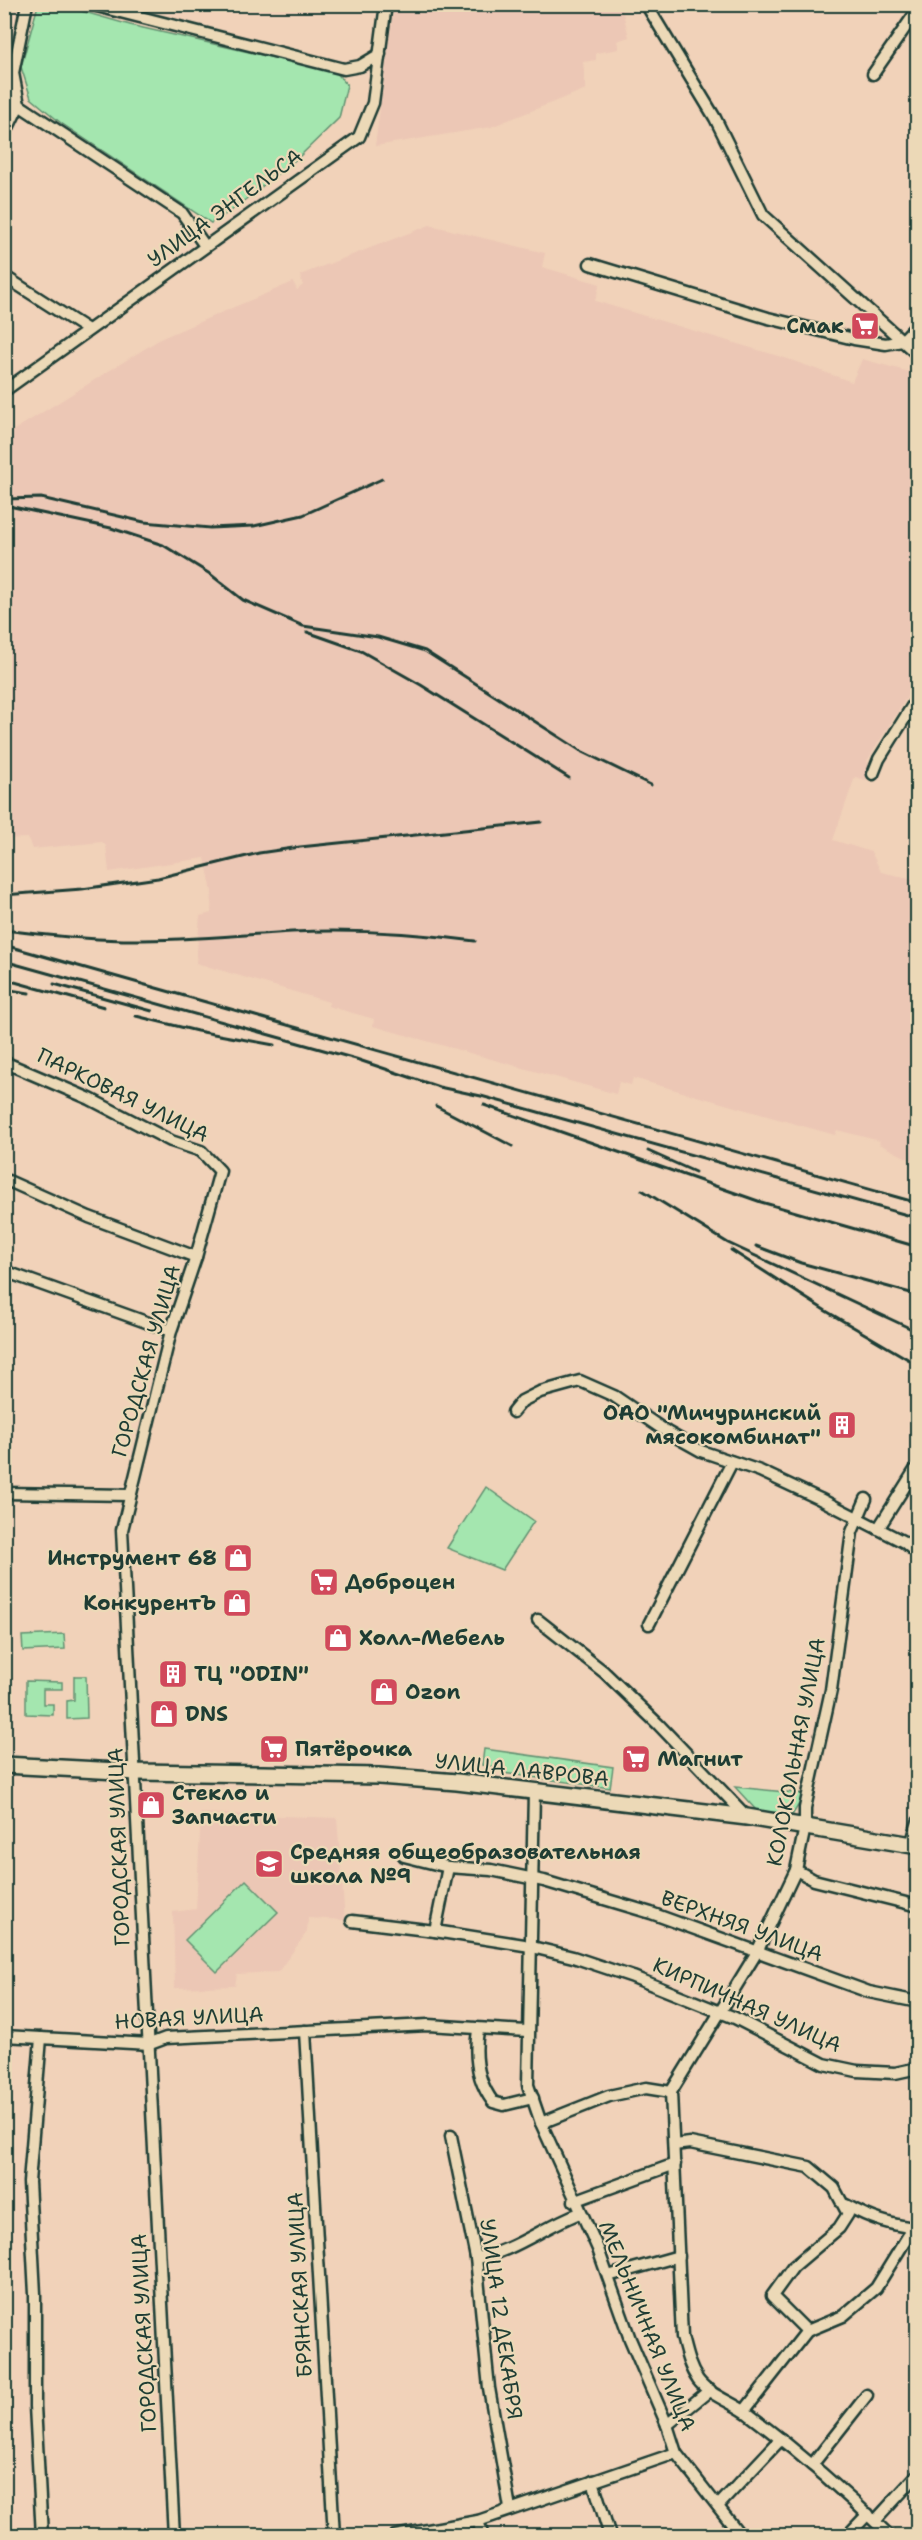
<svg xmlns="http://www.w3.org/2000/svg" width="922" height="2540" font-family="'Shantell Sans',sans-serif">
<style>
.built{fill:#ecc7b5}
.green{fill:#a4e6af;stroke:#629272;stroke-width:1.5}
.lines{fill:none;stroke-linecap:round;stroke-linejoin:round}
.minor-casing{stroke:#1f3d34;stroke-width:15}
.secondary-casing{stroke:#1f3d34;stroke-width:20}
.minor{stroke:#ecd9b7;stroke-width:10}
.secondary{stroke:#ecd9b7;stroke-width:15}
.rail{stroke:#1f3d34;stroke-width:3}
.labels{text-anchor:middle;stroke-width:4.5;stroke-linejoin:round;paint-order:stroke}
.street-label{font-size:21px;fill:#1f3d34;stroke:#ecd9b7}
.poi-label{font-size:21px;font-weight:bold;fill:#1f3d34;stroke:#ecd9b7;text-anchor:start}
</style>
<rect width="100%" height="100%" fill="#f1d2b9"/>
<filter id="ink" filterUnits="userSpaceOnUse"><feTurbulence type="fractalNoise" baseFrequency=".0167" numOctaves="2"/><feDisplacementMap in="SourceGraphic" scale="12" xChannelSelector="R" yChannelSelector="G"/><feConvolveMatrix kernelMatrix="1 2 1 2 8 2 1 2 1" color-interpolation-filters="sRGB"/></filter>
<g filter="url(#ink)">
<g class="built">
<path d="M394 5H621L629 37 617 41 619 49 596 53V60L583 62 586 89 491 127 375 146Z"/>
<path d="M430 225 545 253 542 267 600 284 595 301 788 359 852 382 862 359 917 374V418L915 425 918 426 917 681 867 761 871 769 866 780 855 777 833 840 871 852 881 872 917 880V1163L879 1144 880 1141 837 1130 835 1135 633 1078 631 1085 619 1082 616 1094 373 1026 374 1019 328 1006 329 1002 196 963 200 916 211 913 212 892 205 858 109 872 106 846 102 842 32 849 28 838 5 839 4 433 6 435 162 338 293 282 297 290 303 285 300 275Z"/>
<path d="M201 1813 337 1818 345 1920 308 1918 307 1932 278 1972 237 1974 235 1986 175 1988 173 1912 196 1909Z"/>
</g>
<g class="green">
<path d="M38 5H60L130 25 336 72 347 85 339 118 299 157 231 211 211 223 61 123 31 98 21 67Z"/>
<path d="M486 1487 534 1521 502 1570 447 1548Z"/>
<path d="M64 1634 65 1649 23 1651 22 1636Z"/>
<path d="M74 1676H86L87 1718 67 1719V1701L74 1700Z"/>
<path d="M26 1681 62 1682V1689H43V1704H53V1715L26 1714Z"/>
<path d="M484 1749 613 1767 610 1788 503 1773V1768L482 1765Z"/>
<path d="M735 1787 805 1794 793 1814 757 1811Z"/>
<path d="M246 1880 278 1912 217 1972 185 1940Z"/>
</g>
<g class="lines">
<g class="minor-casing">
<g id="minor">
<path d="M89 4 344 69 360 66 380 54"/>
<path d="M646 4 715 118 763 215 918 355"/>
<path d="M873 74 918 9"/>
<path d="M4 95 182 213 205 246"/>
<path d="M4 136 19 105 13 73 27 4"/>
<path d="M590 264 768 318 854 339 886 344 902 341"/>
<path d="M4 276 88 330"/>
<path d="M902 341 918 324"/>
<path d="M4 391 359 137 373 103 386 4"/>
<path d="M873 774 879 759 918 697"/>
<path d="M4 1062 90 1099 171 1141 201 1151 220 1171 196 1257 171 1331 122 1530 174 2536"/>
<path d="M4 1179 89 1217 196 1257"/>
<path d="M4 1271 171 1331"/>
<path d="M513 1412 522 1401 540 1392 580 1381 614 1396 667 1432 701 1451 760 1471 820 1499 904 1542 918 1554"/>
<path d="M4 1493 129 1495"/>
<path d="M866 1499 852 1532 831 1690 805 1808V1827L796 1870 757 1952 671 2092 682 2337C686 2353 689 2367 698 2380 710 2396 735 2403 751 2416 800 2453 846 2493 890 2536"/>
<path d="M878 1529 915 1470"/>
<path d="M538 1620 604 1672 658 1724 747 1817"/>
<path d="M649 1624 732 1462"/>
<path d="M534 1792 528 2085 541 2123 598 2249 630 2339 667 2425 676 2453 741 2536"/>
<path d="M911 1845 918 1822"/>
<path d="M404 1856 448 1867 491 1870 544 1881 651 1913 869 1992 918 2002"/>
<path d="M796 1870 814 1880 918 1906"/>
<path d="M352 1921 435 1931 524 1945 573 1957 633 1977 735 2018 824 2064 857 2071 895 2073 918 2068"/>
<path d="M435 1931 448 1867"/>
<path d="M478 2030C474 2056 477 2081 493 2102L504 2105 533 2098"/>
<path d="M305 2031 334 2536"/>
<path d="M4 2036 150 2044 166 2038 428 2025 527 2031"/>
<path d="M41 2038 29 2182 35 2294V2406L42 2536"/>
<path d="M541 2123 609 2096 646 2088 671 2092"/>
<path d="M451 2136 476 2258 489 2388 510 2508"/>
<path d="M674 2145 690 2143 809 2167 834 2188 848 2214 839 2228 793 2267 772 2296 807 2331"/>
<path d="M574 2201 675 2164"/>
<path d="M846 2205C869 2218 891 2226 918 2228"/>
<path d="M476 2258C512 2253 546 2225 580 2213"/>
<path d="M608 2276 679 2256"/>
<path d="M745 2410 807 2331 843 2316 876 2288 913 2228"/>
<path d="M667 2425 710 2390"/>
<path d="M812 2465 867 2395"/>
<path d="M593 2481 610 2536"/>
<path d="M718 2506 781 2439"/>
<path d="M478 2521 483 2536"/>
<path d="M875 2521 918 2474"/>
<path d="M395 2536 478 2521 676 2453"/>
<path d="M847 2536 868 2514"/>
</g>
</g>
<g class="secondary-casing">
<path id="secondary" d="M4 1765 137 1772 379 1776 457 1782 747 1817 918 1846"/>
</g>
<use href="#minor" class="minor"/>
<use href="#secondary" class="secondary"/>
<g class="rail">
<path d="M4 499 41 498 144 522 210 528 254 526 303 515 382 479"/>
<path d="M4 505 111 528 163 545 210 574 243 600 303 626 378 637 425 651 581 751 651 785"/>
<path d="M307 632 361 651 421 685 569 778"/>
<path d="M4 895 82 889 158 878 259 853 300 847 541 822"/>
<path d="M4 930C44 935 83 939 123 940 180 941 236 935 292 932 353 929 415 933 475 941"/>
<path d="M4 945 918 1203"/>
<path d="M4 961 356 1059 439 1087 481 1096 918 1218"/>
<path d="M4 979 104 1007"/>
<path d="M54 984 152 1011"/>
<path d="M4 989 29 993"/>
<path d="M136 1016 197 1031 274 1045"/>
<path d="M484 1105 761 1202 918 1247"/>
<path d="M436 1106 512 1146"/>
<path d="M648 1151 695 1172"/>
<path d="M642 1190 728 1243 918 1332"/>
<path d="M756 1246 801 1263 918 1295"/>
<path d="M731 1250 826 1311 918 1365"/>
</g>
</g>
</g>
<defs>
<g id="supermarket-square" transform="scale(1.5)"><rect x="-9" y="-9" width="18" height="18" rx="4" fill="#d1495b" stroke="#ecd9b7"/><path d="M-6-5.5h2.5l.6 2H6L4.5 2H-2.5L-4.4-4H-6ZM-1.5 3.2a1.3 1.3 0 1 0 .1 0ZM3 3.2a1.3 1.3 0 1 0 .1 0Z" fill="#fff"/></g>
<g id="building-square" transform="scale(1.5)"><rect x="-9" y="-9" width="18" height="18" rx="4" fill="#d1495b" stroke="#ecd9b7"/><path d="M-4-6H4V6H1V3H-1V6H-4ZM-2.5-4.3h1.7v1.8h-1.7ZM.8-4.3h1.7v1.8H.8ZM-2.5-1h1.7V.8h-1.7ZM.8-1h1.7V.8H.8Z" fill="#fff"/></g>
<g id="shop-square" transform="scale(1.5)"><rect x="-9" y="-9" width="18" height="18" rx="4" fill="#d1495b" stroke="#ecd9b7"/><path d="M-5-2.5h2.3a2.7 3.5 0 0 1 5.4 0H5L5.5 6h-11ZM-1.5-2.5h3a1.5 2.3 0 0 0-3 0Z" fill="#fff"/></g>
<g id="school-square" transform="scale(1.5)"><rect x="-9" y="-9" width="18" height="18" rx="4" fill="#d1495b" stroke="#ecd9b7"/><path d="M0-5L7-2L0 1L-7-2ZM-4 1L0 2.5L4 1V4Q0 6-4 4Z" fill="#fff"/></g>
</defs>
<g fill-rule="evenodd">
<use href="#supermarket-square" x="865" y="326"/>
<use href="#building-square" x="842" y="1425"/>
<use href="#shop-square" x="238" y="1558"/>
<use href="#supermarket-square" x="324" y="1582"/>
<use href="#shop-square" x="237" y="1603"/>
<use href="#shop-square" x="338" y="1638"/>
<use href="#building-square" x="173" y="1674"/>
<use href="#shop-square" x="384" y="1692"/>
<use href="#shop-square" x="164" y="1714"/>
<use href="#supermarket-square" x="274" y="1749"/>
<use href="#supermarket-square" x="636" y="1759"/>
<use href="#shop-square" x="151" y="1805"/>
<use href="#school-square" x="269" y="1864"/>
</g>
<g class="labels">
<g class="street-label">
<text transform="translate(225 208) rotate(-36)" y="7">УЛИЦА ЭНГЕЛЬСА</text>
<text transform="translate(123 1095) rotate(26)" y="7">ПАРКОВАЯ УЛИЦА</text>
<text transform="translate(146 1361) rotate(-74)" y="7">ГОРОДСКАЯ УЛИЦА</text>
<text transform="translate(796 1752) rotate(-79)" y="7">КОЛОКОЛЬНАЯ УЛИЦА</text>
<text transform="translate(522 1770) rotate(6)" y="7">УЛИЦА ЛАВРОВА</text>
<text transform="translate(119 1847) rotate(-92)" y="7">ГОРОДСКАЯ УЛИЦА</text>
<text transform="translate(742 1926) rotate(20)" y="7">ВЕРХНЯЯ УЛИЦА</text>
<text transform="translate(747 2005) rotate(24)" y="7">КИРПИЧНАЯ УЛИЦА</text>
<text transform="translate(189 2018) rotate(-3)" y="7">НОВАЯ УЛИЦА</text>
<text transform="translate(300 2285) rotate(-93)" y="7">БРЯНСКАЯ УЛИЦА</text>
<text transform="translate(501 2319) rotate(82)" y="7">УЛИЦА 12 ДЕКАБРЯ</text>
<text transform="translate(647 2326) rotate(68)" y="7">МЕЛЬНИЧНАЯ УЛИЦА</text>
<text transform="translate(144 2333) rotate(-93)" y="7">ГОРОДСКАЯ УЛИЦА</text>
</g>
<g class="poi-label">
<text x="844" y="333" text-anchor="end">Смак</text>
<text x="821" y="1420" text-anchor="end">ОАО "Мичуринский<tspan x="821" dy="24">мясокомбинат"</tspan></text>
<text x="217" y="1565" text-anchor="end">Инструмент 68</text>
<text x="345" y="1589">Доброцен</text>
<text x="216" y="1610" text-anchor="end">КонкурентЪ</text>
<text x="359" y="1645">Холл-Мебель</text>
<text x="194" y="1681">ТЦ "ODIN"</text>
<text x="405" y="1699">Ozon</text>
<text x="185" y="1721">DNS</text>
<text x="295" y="1756">Пятёрочка</text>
<text x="657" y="1766">Магнит</text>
<text x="172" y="1800">Стекло и<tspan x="172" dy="24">Запчасти</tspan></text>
<text x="290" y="1859">Средняя общеобразовательная<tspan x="290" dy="24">школа №9</tspan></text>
</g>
</g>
<rect width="922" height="2540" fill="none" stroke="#ecd9b7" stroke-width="24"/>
<rect x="12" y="12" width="898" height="2516" fill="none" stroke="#1f3d34" stroke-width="2" filter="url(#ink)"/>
</svg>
